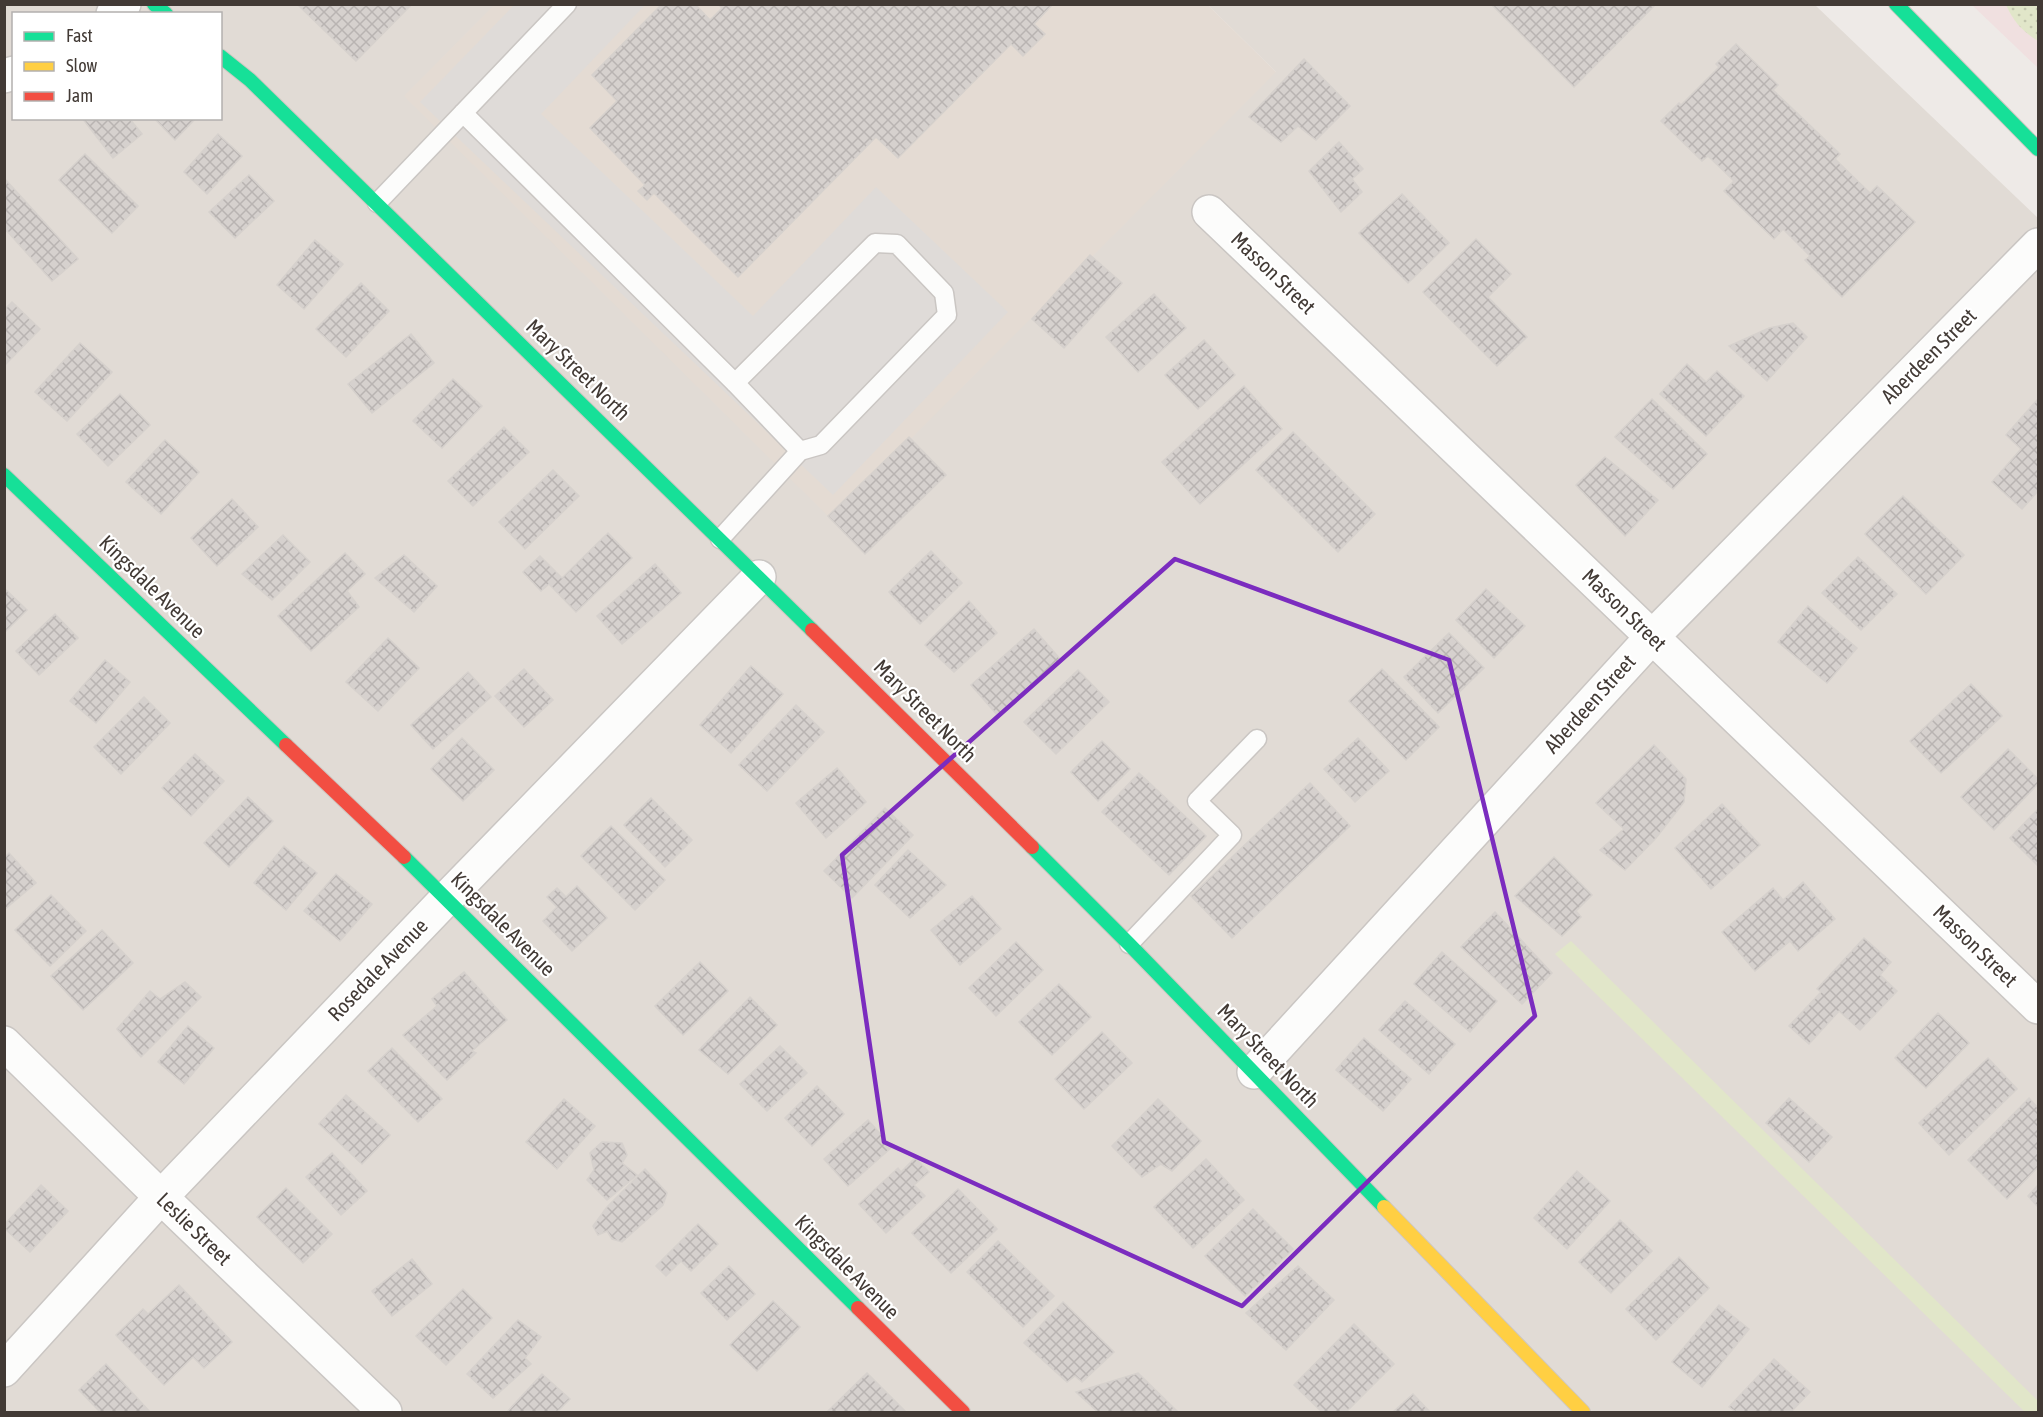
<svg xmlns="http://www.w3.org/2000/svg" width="2043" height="1417" font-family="'Asap Condensed',sans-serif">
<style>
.residential{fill:#e1dbd5;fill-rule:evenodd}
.education{fill:#e4dbd3}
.medical{fill:#f0e0e0}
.grass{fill:#e1e6c9}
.park{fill:url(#park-dots)}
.parking{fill:#dfdbd8}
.building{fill:url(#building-cross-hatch);stroke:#d6d1cd;stroke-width:1.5}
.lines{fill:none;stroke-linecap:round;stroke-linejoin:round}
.lane-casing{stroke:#cac6c3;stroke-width:21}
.street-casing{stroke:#cac6c3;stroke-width:36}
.fast-casing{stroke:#cec7c1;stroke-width:16}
.slow-casing{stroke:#cec7c1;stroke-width:16}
.jam-casing{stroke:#cec7c1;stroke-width:16}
.lane{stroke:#fcfcfb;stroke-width:18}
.street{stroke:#fcfcfb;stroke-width:33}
.fast{stroke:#16e098;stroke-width:14}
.slow{stroke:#ffcf43;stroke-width:14}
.jam{stroke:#f24e42;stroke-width:14}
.marked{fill:none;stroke:#7b2cbf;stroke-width:4.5;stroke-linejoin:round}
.labels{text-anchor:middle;stroke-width:4.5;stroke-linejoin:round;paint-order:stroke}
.street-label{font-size:21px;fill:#423a35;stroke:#fff}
</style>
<defs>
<pattern id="park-dots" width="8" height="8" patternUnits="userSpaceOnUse" patternTransform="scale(1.5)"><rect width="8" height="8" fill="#e1e6c9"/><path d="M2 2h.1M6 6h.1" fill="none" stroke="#c2c6ad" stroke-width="1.8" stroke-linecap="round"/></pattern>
<pattern id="building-cross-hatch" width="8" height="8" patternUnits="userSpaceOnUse" patternTransform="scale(1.5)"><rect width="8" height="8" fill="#d6d1ce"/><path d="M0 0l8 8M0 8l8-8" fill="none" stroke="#b9b4b2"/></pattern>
</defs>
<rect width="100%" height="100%" fill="#eeeae7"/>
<path class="residential" d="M5 5H495L405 96 1276 72 1208 5H1815L2038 218V1412H5ZM14 14H220V118H14Z"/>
<path class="education" d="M495 4 1208 5 1276 72 831 519 404 96Z"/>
<path class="medical" d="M1972 5H2038V68Z"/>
<path class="grass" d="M1571 941 2038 1401V1412H2025L1555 954Z"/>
<path class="park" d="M2006 5H2038V41C2022 31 2014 22 2006 5Z"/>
<path class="parking" d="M514 5H645L541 114 753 316 876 187 1008 312 833 495 420 102Z"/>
<g class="building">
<path d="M297 4H412L356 61Z"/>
<path d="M662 4H695L710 20 722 8 718 4H1053L1034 24 1045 34 1023 56 1011 44 898 158 876 137 738 277 654 193 647 200 638 191 645 185 590 128 617 101 592 75Z"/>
<path d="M1491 4H1656L1574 87Z"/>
<path d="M1736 44 1778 85 1773 90 1840 154 1835 159 1870 193 1877 186 1915 222 1842 297 1805 260 1810 256 1783 229 1774 239 1724 191 1734 181 1708 156 1702 161 1661 121 1679 103 1681 105 1719 67 1716 64Z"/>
<path d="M1304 59 1350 106 1316 140 1298 126 1281 142 1249 117Z"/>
<path d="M82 118H129L142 134 113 158Z"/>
<path d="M154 118H196L175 140Z"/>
<path d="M218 134 242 156 207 194 184 172Z"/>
<path d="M1339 142 1363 169 1352 179 1362 192 1341 212 1309 171Z"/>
<path d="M85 154 138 206 112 233 59 180Z"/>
<path d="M249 175 274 201 235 238 209 212Z"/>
<path d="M4 178 78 259 52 281 7 231 4 233Z"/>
<path d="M1402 194 1449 243 1408 283 1359 233Z"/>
<path d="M1476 239 1511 274 1488 297 1527 337 1497 366 1423 292Z"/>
<path d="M315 240 343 264 304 309 277 285Z"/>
<path d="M1090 255 1122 283 1064 348 1032 319Z"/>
<path d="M361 283 389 311 346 357 316 329Z"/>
<path d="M1154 294 1186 328 1138 372 1106 337Z"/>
<path d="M12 302 40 329 6 364 4 362V310Z"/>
<path d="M1793 323 1807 337 1767 381 1729 346 1769 328Z"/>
<path d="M411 334 434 363 372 413 348 384Z"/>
<path d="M1204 340 1235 375 1198 409 1165 375Z"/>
<path d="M80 343 112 372 67 421 35 392Z"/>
<path d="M1687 364 1706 382 1717 371 1744 396 1706 436 1660 394Z"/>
<path d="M453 379 482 406 442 448 413 421Z"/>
<path d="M1244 386 1282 429 1200 504 1162 462Z"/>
<path d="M120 394 150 425 108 466 77 434Z"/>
<path d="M1652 399 1707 454 1673 489 1615 437Z"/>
<path d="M2038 399V491L2022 509 1992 482 2021 449 2006 435Z"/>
<path d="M504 427 529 452 473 506 448 481Z"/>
<path d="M1293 432 1375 514 1338 552 1256 470Z"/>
<path d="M909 437 946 475 865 554 828 516Z"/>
<path d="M165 440 199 472 161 514 126 482Z"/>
<path d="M1605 457 1658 500 1625 536 1576 485Z"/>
<path d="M553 470 579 496 525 549 499 522Z"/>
<path d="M1903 496 1964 555 1926 594 1865 534Z"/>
<path d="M232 499 258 527 217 566 191 538Z"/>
<path d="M608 533 632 558 576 612 549 584 541 591 523 572 540 556 562 578Z"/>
<path d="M283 535 310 562 272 600 242 574Z"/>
<path d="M931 551 962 583 920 624 889 592Z"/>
<path d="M345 553 365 574 347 591 359 607 311 651 278 616Z"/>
<path d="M404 555 437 586 414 612 375 578Z"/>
<path d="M1858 557 1897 594 1861 630 1822 593Z"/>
<path d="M655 564 681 593 622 644 597 616Z"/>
<path d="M4 588 27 610 4 633Z"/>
<path d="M1486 589 1525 626 1494 658 1456 620Z"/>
<path d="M969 601 997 633 954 672 925 645Z"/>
<path d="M1808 606 1857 648 1827 683 1778 642Z"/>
<path d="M55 614 78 638 39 675 16 651Z"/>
<path d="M1034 629 1061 660 998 716 971 685Z"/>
<path d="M1449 633 1484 668 1438 713 1404 677Z"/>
<path d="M388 638 419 668 378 711 346 682Z"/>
<path d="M105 660 130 682 96 723 70 701Z"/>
<path d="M751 666 783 694 731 753 700 725Z"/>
<path d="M524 669 553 700 524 727 495 696Z"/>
<path d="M1382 669 1439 727 1406 760 1349 701Z"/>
<path d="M1078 670 1109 702 1056 754 1024 722Z"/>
<path d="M468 672 491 697 433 749 411 725Z"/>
<path d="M1971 684 2002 716 1941 773 1910 741Z"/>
<path d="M144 697 170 723 121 774 94 747Z"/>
<path d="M796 705 824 732 767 791 739 765Z"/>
<path d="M462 738 494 770 463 801 431 769Z"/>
<path d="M1358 738 1389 771 1355 802 1324 769Z"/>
<path d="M1102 741 1130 769 1098 801 1071 772Z"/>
<path d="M1654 745 1686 779 1684 802 1656 838 1625 870 1600 850 1624 829 1596 803Z"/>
<path d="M2008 749 2038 779V784L1994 830 1961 797Z"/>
<path d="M195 754 224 781 191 816 162 788Z"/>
<path d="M837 768 866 802 826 838 796 803Z"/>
<path d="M1139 773 1206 836 1169 875 1102 812Z"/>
<path d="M1310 783 1350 826 1232 938 1191 896Z"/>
<path d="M248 797 273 821 229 867 204 843Z"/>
<path d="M651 798 692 840 665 867 624 825Z"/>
<path d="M1722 804 1760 845 1711 889 1675 848Z"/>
<path d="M885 808 913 835 852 898 824 871Z"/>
<path d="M2038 809V866L2010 838Z"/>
<path d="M611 826 665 880 635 910 581 856Z"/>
<path d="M284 846 317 873 286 910 254 883Z"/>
<path d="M908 850 946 885 910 918 875 885Z"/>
<path d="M9 853 36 883 4 910V858Z"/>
<path d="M1554 857 1592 895 1576 911 1581 917 1562 936 1515 896Z"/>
<path d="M336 874 372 904 340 941 304 911Z"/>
<path d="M1803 882 1835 919 1798 951 1790 941 1755 971 1722 932 1773 888 1783 900Z"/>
<path d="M577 886 607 918 572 951 543 921 557 907 547 897 557 888 566 897Z"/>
<path d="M51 895 86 931 50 966 15 930Z"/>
<path d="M972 896 1001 929 960 965 931 930Z"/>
<path d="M1495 912 1552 973 1522 1004 1461 947Z"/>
<path d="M102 930 133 963 83 1010 51 976Z"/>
<path d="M1864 938 1891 962 1880 975 1897 991 1860 1030 1839 1011 1809 1044 1789 1026 1821 992 1817 989Z"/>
<path d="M1016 942 1043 970 996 1016 969 988Z"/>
<path d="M1442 952 1497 1001 1470 1032 1414 984Z"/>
<path d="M700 962 728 991 683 1035 655 1006Z"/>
<path d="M464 972 507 1020 472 1051 476 1053 447 1080 403 1035 437 1006 432 999Z"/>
<path d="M185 982 201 997 141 1057 117 1029 150 991 160 999Z"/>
<path d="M1059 984 1091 1017 1052 1055 1019 1022Z"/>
<path d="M750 997 777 1025 728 1074 699 1050Z"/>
<path d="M1405 1001 1455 1044 1429 1074 1379 1030Z"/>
<path d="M1938 1013 1969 1043 1926 1088 1895 1058Z"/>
<path d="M188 1026 214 1048 184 1084 158 1062Z"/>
<path d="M1102 1032 1132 1063 1084 1109 1055 1079Z"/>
<path d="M1364 1038 1411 1079 1383 1111 1336 1070Z"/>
<path d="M780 1046 807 1073 767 1111 740 1084Z"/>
<path d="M392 1048 442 1099 418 1122 368 1071Z"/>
<path d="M1988 1058 2017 1089 1949 1155 1919 1123Z"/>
<path d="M817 1086 844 1114 812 1146 785 1118Z"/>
<path d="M346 1095 390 1135 362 1164 319 1124Z"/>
<path d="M1789 1098 1832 1137 1809 1162 1766 1123Z"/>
<path d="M2029 1098 2038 1108V1167L2007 1199 1968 1160Z"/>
<path d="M564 1099 595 1126 557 1169 526 1142Z"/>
<path d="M1158 1099 1201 1141 1172 1171 1161 1164 1142 1177 1112 1146Z"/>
<path d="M868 1120 892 1147 848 1186 824 1159Z"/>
<path d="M602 1142 622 1143 627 1155 622 1163 637 1175 607 1200 587 1180 594 1170 590 1153Z"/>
<path d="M332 1153 367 1191 341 1215 306 1177Z"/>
<path d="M915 1158 929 1172 914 1185 925 1196 886 1233 859 1204 898 1168 901 1172Z"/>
<path d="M1206 1159 1244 1200 1193 1248 1154 1207Z"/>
<path d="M645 1169 667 1193 663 1205 622 1242 612 1239 607 1231 598 1235 593 1226 607 1207Z"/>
<path d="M1577 1171 1610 1201 1567 1249 1534 1218Z"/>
<path d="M41 1185 68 1211 30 1252 4 1228V1225Z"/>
<path d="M2038 1185V1207L2028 1196Z"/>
<path d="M286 1188 332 1234 303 1263 257 1217Z"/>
<path d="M958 1189 997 1229 951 1273 912 1233Z"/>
<path d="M1253 1209 1293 1249 1245 1296 1205 1256Z"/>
<path d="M1620 1220 1652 1251 1611 1293 1579 1262Z"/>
<path d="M698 1224 718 1244 691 1271 681 1261 666 1276 656 1266Z"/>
<path d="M998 1241 1054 1296 1023 1327 967 1272Z"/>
<path d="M1679 1257 1709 1288 1656 1340 1626 1309Z"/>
<path d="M412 1259 432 1284 392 1316 372 1291Z"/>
<path d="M729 1266 755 1294 727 1320 701 1293Z"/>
<path d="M1298 1266 1334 1300 1286 1350 1246 1313Z"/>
<path d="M179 1285 232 1342 204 1368 193 1357 164 1385 116 1335 143 1309 148 1314Z"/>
<path d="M463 1289 492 1318 446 1365 416 1336Z"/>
<path d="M773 1301 800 1327 757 1371 730 1345Z"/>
<path d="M1063 1302 1114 1352 1082 1382 1075 1376 1067 1382 1024 1343Z"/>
<path d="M1719 1305 1749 1329 1702 1387 1672 1362Z"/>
<path d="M518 1320 541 1337 525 1358 531 1364 493 1398 467 1374Z"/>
<path d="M1354 1324 1394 1364 1346 1412H1322L1294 1385Z"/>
<path d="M1774 1359 1810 1392 1791 1412H1736L1729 1407Z"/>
<path d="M106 1364 150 1412H100L79 1390Z"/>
<path d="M867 1373 906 1412H827Z"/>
<path d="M1138 1373 1178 1412H1098L1076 1392Z"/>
<path d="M542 1374 570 1399 557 1412H507Z"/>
<path d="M1413 1394 1430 1412H1393Z"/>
</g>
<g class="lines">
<g class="lane-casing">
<g id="lane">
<path d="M463 113 735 383 800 451"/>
<path d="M377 203 567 4"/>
<path d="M720 539 800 451 821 445 947 315 944 293 897 244 875 243 735 383"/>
<path d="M1129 944 1232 835 1197 801 1257 739"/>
</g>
</g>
<g class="street-casing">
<g id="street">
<path d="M113 14 124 4"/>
<path d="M4 76 14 73"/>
<path d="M1209 212 2038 1007"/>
<path d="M4 1043 161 1197 385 1412"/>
<path d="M1254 1072 1652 637 2038 245"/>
<path d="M4 1370 161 1197 447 898 759 577"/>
</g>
</g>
<g class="fast-casing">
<g id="fast">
<path d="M154 4 166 14"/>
<path d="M1896 4 2038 149"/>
<path d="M220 56 250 80 812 630"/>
<path d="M4 475 286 745"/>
<path d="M1032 847 1129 944 1384 1207"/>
<path d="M404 857 858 1308"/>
</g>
</g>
<g class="slow-casing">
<path id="slow" d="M1384 1207 1583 1412"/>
</g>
<g class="jam-casing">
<g id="jam">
<path d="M812 630 1032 847"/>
<path d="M286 745 404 857"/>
<path d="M858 1308 963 1412"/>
</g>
</g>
<use href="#lane" class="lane"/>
<use href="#street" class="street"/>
<use href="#fast" class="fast"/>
<use href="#slow" class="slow"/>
<use href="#jam" class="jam"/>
</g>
<path class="marked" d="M1175 559 1449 660 1535 1016 1242 1306 884 1142 842 855Z"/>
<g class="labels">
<g class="street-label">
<text transform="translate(1273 273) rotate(44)" y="7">Masson Street</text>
<text transform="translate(1929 356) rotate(-45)" y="7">Aberdeen Street</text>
<text transform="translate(578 370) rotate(44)" y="7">Mary Street North</text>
<text transform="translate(152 587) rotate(44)" y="7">Kingsdale Avenue</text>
<text transform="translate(1624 610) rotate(44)" y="7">Masson Street</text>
<text transform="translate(1590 704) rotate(-48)" y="7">Aberdeen Street</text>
<text transform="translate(925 711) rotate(45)" y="7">Mary Street North</text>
<text transform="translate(503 924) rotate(45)" y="7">Kingsdale Avenue</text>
<text transform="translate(1975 946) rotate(44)" y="7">Masson Street</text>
<text transform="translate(378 970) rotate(-46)" y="7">Rosedale Avenue</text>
<text transform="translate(1268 1056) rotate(46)" y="7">Mary Street North</text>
<text transform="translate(194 1229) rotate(44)" y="7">Leslie Street</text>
<text transform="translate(847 1267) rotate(45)" y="7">Kingsdale Avenue</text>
</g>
</g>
<rect width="2043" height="1417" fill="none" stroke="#423a35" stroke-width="12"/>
<rect x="12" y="12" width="210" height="108" fill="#ffffff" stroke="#b3b0ae" stroke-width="1.5"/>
<rect x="24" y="32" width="30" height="9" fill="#16e098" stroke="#b3b0ae" stroke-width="1.5"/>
<text x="66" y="42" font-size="18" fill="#423a35">Fast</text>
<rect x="24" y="62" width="30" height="9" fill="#ffcf43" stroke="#b3b0ae" stroke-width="1.5"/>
<text x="66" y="72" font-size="18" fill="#423a35">Slow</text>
<rect x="24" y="92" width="30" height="9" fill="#f24e42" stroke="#b3b0ae" stroke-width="1.5"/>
<text x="66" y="102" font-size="18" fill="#423a35">Jam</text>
</svg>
